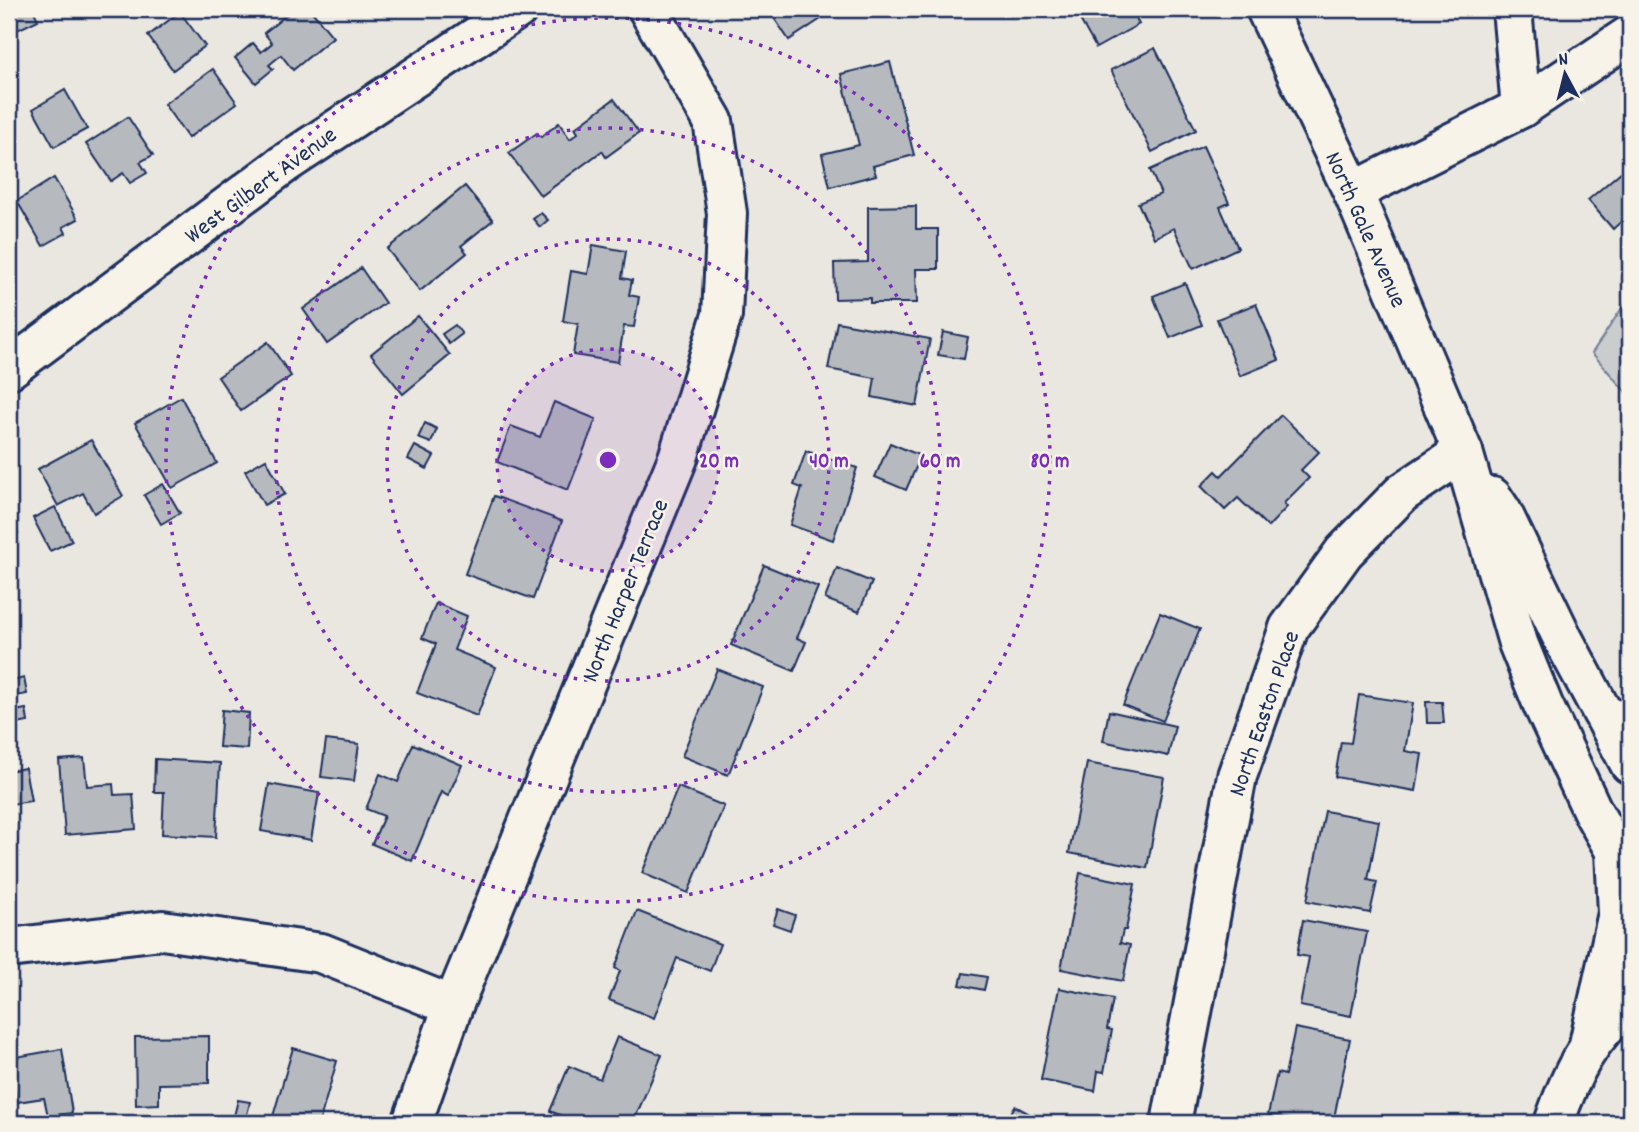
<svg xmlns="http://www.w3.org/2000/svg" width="1639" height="1132" font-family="Dekko,sans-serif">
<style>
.green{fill:#cbcccd;stroke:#737e96;stroke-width:2}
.building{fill:#b6babf;stroke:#1b2f5e;stroke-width:2}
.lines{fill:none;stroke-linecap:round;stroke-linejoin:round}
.street-casing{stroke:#1b2f5e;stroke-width:44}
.secondary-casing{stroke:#1b2f5e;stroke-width:44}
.highway-casing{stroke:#1b2f5e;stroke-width:44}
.street{stroke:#f7f3e8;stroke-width:38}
.secondary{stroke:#f7f3e8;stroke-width:38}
.highway{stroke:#f7f3e8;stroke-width:38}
.ring{fill:none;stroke:#7b2cbf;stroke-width:3.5;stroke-dasharray:3.5 7}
.labels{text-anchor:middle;stroke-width:5;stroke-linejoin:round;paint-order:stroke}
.street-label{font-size:24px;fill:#1b2f5e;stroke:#f7f3e8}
.centre{fill:#7b2cbf;stroke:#f7f3e8;stroke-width:3.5}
.ring-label{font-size:21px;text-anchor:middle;font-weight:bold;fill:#7b2cbf;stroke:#f7f3e8;stroke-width:5;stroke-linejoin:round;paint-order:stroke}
</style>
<rect width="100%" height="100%" fill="#eae7e0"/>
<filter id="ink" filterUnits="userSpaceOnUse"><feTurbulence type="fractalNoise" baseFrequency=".0143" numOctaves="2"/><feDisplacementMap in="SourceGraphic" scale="14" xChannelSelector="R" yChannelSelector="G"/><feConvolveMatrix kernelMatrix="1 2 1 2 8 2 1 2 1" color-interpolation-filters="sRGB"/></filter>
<g filter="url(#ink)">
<path class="green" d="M1630 296V397L1592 353Z"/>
<g class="building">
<path d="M9 9H33L38 20 9 34Z"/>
<path d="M294 9H310L333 37 293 70 281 55 269 65 273 69 256 83 235 58 253 43 261 52 272 43 264 33Z"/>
<path d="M768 9H836L789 40Z"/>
<path d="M1074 9H1131L1139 24 1096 48Z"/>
<path d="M180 12 205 46 173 70 148 36Z"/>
<path d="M1155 48 1196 130 1152 152 1111 70Z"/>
<path d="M890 62 914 155 873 166 876 175 830 187 822 154 859 145 841 74Z"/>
<path d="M213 69 237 103 188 138 164 104Z"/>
<path d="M65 90 87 129 54 147 33 109Z"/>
<path d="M614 99 639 133 606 157 602 151 541 196 509 153 537 133 541 137 559 123 570 139 578 133 575 128Z"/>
<path d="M128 117 153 155 140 162 147 173 130 183 123 173 111 181 86 144Z"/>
<path d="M1203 146 1229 203 1220 207 1238 248 1193 269 1174 228 1154 238 1138 203 1161 194 1150 170Z"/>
<path d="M1622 171 1626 176 1630 173V226L1624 219 1613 229 1588 200Z"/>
<path d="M54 178 78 219 63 227 66 233 43 246 17 201Z"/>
<path d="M465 186 493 220 461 246 467 253 420 291 387 249Z"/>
<path d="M916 206V229H938V269H916L917 303H870V298L835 299 834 263 868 262V207Z"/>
<path d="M541 213 548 220 540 227 533 219Z"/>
<path d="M593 245 626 251 622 278 632 280 629 295 639 297 634 327 624 326 618 362 573 355 578 324 563 321 571 271 588 274Z"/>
<path d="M361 268 385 303 327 344 303 309Z"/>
<path d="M1185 283 1202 325 1170 338 1153 296Z"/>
<path d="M1256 304 1279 360 1240 376 1217 319Z"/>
<path d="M418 316 450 355 403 394 371 354Z"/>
<path d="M837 322 930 339 917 406 872 397 875 378 828 369Z"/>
<path d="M455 325 462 334 449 344 442 334Z"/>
<path d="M943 332 968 337 964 359 938 355Z"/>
<path d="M268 342 291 376 241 411 218 377Z"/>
<path d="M181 397 217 463 172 488 135 423Z"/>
<path d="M554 402 596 419 568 490 497 462 511 426 540 437Z"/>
<path d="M1281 415 1319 452 1301 470 1309 478 1284 503 1287 507 1268 527 1238 498 1225 510 1201 486 1216 471 1221 476Z"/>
<path d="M425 423 437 429 431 443 418 438Z"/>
<path d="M91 440 123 496 94 513 83 493 58 506 38 469Z"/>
<path d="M890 443 921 456 906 490 875 477Z"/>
<path d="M415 446 434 456 427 469 408 459Z"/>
<path d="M806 451 857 468 833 540 790 525 802 488 794 485Z"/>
<path d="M266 459 285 494 264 505 245 471Z"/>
<path d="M163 484 180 513 161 524 144 495Z"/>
<path d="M494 496 562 521 533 599 465 574Z"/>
<path d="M55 507 72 541 50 551 33 518Z"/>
<path d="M9 510 18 533 9 537Z"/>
<path d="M764 565 818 587 797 638 806 642 794 671 731 645Z"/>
<path d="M837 568 872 582 859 612 825 599Z"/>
<path d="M436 603 467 616 454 650 496 667 477 716 417 693 436 644 422 638Z"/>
<path d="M1160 613 1200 629 1163 721 1123 705Z"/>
<path d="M717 669 763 687 728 775 682 756Z"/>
<path d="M24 678 27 694 10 697 9 682Z"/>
<path d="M1359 695 1413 703 1405 751 1422 754 1416 791 1335 777 1341 742 1351 743Z"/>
<path d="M1426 702H1442L1444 723H1427Z"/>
<path d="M26 709 28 722 11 725 9 712Z"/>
<path d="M222 710 249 713 247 749 219 747Z"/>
<path d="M1109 711 1175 726 1168 756 1103 741Z"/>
<path d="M326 740 359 744 354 781 321 777Z"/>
<path d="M413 744 462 765 448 796 441 792 412 861 372 844 384 816 366 809 380 774 398 782Z"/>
<path d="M84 758 87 786 113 784 114 795 133 794 136 829 65 835 59 760Z"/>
<path d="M155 759 220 763 216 837 162 834 164 792H154Z"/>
<path d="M1087 763 1164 777 1147 868 1069 853Z"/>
<path d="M25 768 31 801 11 804 17 843 9 844V771Z"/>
<path d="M269 784 319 793 311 840 261 831Z"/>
<path d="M678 787 724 806 688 893 642 873Z"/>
<path d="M1325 811 1379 821 1368 880 1377 882 1370 913 1307 901Z"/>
<path d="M1080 873 1135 884 1126 930H1123L1120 943 1130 945 1123 981 1061 969Z"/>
<path d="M778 909 795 915 790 930 773 924Z"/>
<path d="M637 911 720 944 710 971 677 958 654 1018 609 1000 620 971 615 968Z"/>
<path d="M1303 920 1367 932 1351 1016 1300 1006 1309 957 1297 955Z"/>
<path d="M963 973 987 977 984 990 960 985Z"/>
<path d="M1059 988 1113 999 1107 1029 1112 1030 1104 1072 1098 1071 1095 1091 1041 1080Z"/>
<path d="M1295 1028 1350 1039 1333 1123H1309L1268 1115 1277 1073 1285 1075Z"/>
<path d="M209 1036V1083L159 1084V1104L136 1105 135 1037Z"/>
<path d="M617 1037 662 1055 633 1123H579L550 1111 569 1066 600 1079Z"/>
<path d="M293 1048 337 1061 319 1123H271Z"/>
<path d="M62 1049 72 1113 48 1116 44 1098 17 1102 10 1058Z"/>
<path d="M238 1100 250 1102 246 1119 234 1116Z"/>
<path d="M1015 1106 1046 1123H1005Z"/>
</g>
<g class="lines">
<g class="street-casing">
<g id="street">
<path d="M1512 9 1521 108"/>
<path d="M1353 192 1521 108 1630 35"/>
<path d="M9 369 284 164 518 9"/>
<path d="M9 948 162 930 321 953 453 1006"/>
<path d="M412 1123 453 1006 678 458 722 315 727 213 713 121 648 9"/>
<path d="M1171 1123 1237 776 1289 628 1344 552 1402 493 1463 452"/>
</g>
</g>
<g class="secondary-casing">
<g id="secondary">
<path d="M1266 9 1353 192 1463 452 1518 643 1543 705 1593 812 1630 877"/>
<path d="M1492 497 1502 512 1563 639 1630 764"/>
</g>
</g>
<g class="highway-casing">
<g id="highway">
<path d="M1602 712 1630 730"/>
<path d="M1589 1044 1618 913 1615 851"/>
<path d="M1554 1123C1570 1076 1589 1035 1630 1004"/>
</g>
</g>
<use href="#street" class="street"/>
<use href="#secondary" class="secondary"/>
<use href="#highway" class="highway"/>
</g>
</g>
<circle cx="608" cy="460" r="111" fill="#7b2cbf" fill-opacity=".12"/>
<g class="ring">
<circle cx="608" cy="460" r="111"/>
<circle cx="608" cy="460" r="221"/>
<circle cx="608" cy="460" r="332"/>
<circle cx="608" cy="460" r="442"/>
</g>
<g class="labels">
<g class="street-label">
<text transform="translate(260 184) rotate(-36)" y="8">West Gilbert Avenue</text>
<text transform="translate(1367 229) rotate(66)" y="8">North Gale Avenue</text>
<text transform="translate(624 590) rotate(-68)" y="8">North Harper Terrace</text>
<text transform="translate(1263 713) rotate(-71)" y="8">North Easton Place</text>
</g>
</g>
<circle cx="608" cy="460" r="10" class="centre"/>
<g class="ring-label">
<text x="719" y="467">20 m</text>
<text x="829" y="467">40 m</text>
<text x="940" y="467">60 m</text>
<text x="1050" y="467">80 m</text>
</g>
<rect width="1639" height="1132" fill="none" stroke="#f7f3e8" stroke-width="35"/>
<rect x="18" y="18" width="1604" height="1097" fill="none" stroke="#1b2f5e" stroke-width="2.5" filter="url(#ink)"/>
<g transform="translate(1565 74) rotate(353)" stroke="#f7f3e8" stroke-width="5" paint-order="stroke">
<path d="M0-5L12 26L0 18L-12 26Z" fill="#1b2f5e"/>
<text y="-10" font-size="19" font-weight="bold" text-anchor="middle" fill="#1b2f5e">N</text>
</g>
</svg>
